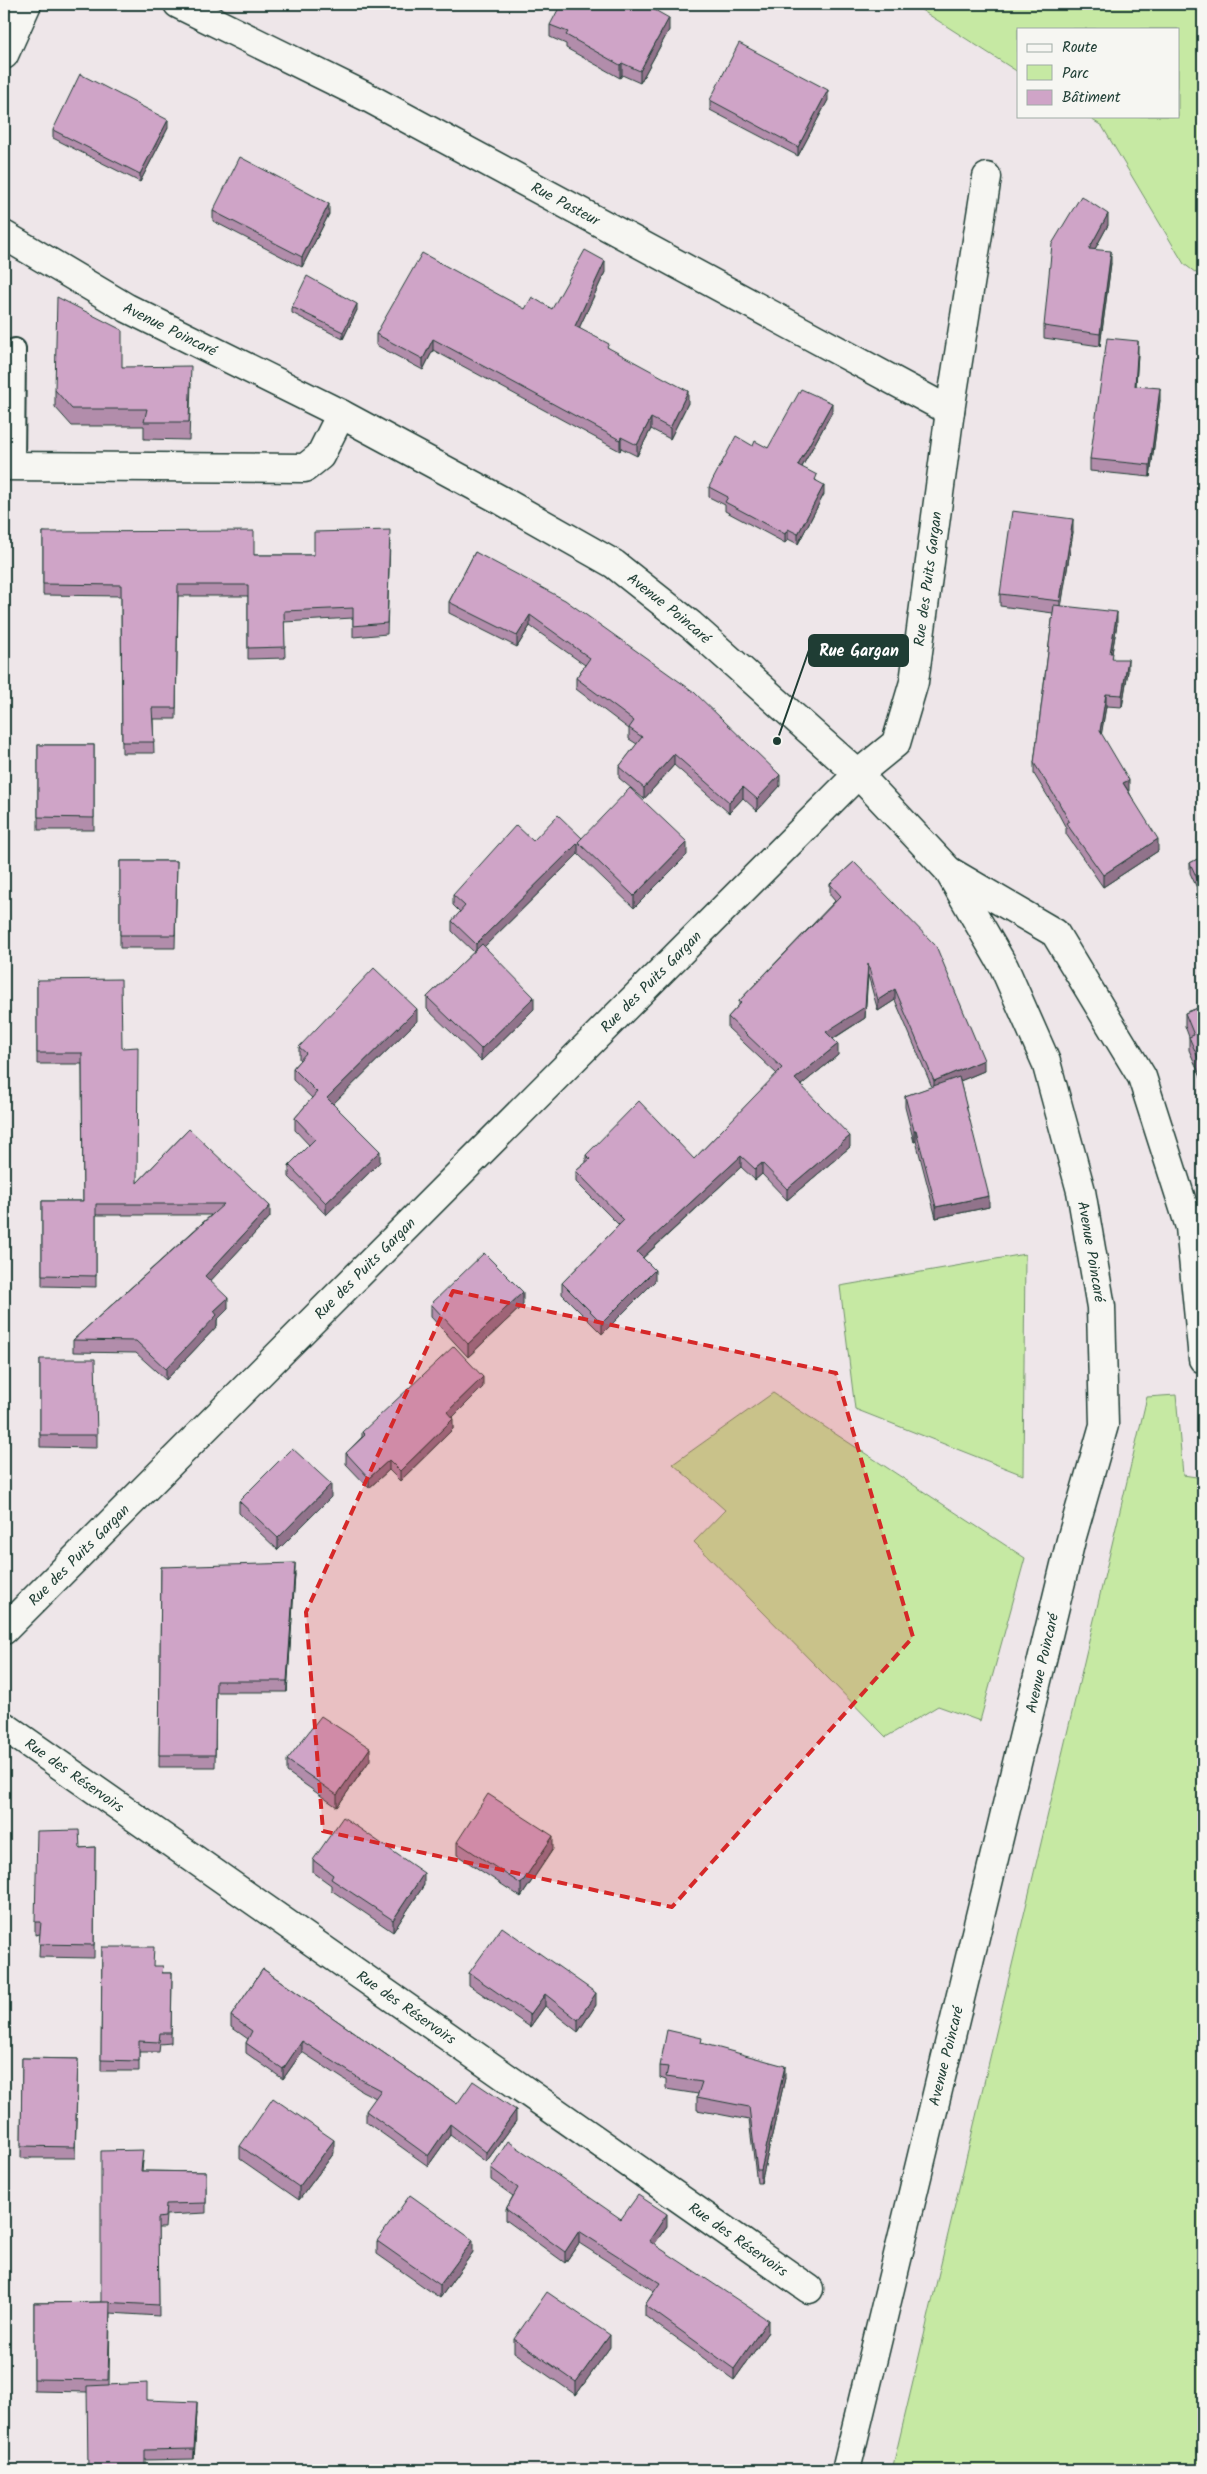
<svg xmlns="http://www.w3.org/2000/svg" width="1207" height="2474" font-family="Kalam,sans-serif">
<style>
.green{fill:#c6e9a3;stroke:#72936c}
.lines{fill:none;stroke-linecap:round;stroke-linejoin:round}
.lane-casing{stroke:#1f3d34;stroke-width:24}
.street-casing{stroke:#1f3d34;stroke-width:31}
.lane{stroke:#f6f6f2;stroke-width:20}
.street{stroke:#f6f6f2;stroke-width:28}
.wall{fill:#b28dab;stroke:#1f3d34}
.shaded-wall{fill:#91738b;stroke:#1f3d34}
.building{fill:#cfa4c7;stroke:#1f3d34}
.marked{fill:#d62828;fill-opacity:0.2;stroke:#d62828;stroke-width:4;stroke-dasharray:10 6;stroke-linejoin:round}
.labels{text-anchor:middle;stroke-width:5;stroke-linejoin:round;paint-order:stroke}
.street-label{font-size:15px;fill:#1f3d34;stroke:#f6f6f2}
.leader{fill:none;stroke:#1f3d34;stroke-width:2}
.callout-dot{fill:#1f3d34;stroke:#f6f6f2;stroke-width:2}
.callout{fill:#1f3d34;stroke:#1f3d34;stroke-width:2}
.callout-label{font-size:16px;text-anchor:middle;font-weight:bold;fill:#fff}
</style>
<rect width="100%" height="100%" fill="#eee6e9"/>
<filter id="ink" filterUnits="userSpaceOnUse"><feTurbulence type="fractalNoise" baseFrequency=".02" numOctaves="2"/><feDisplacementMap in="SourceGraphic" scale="10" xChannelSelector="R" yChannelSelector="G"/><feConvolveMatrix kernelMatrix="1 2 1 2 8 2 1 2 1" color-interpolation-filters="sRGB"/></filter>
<g filter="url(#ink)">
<g class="green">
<path d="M912 4H1203V278L1184 264 1102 126 1086 116H1178V29H1018V72Z"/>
<path d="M1025 1254 1023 1475 855 1409 840 1286Z"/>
<path d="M773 1393 1025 1558 980 1721 938 1706 886 1737 694 1542 725 1510 673 1464Z"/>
<path d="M1176 1395 1183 1475 1203 1478V2470H892L1147 1397Z"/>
</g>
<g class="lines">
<g class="lane-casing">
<path id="lane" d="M14 466 15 349"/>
</g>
<g class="street-casing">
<g id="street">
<path id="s1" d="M178 4 369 98 950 411"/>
<path d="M4 55 27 4"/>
<path id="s2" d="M4 235 127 308 341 414 499 499 614 564 691 625 858 774 948 870 1004 967 1046 1062 1081 1191 1101 1307 1104 1425 1071 1540 846 2470"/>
<path d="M4 466 305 468 320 456 341 414"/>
<path d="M949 871 1055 933 1142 1077 1190 1227 1203 1359"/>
<path id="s3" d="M4 1630 858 774 896 743 914 682 950 411 987 177"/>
<path id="s4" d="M4 1726 809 2289"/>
</g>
</g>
<use href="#lane" class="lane"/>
<use href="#street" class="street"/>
</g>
<g class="wall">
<path d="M655 10 669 30 640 83 622 75 620 78 566 48V44L550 37V25Z"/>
<path d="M710 100H828L798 156 710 110Z"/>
<path d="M168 128 140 182 53 138V130Z"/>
<path d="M213 211 329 214 302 267 213 221Z"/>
<path d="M1108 225 1095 249 1111 263 1100 346 1044 338V326Z"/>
<path d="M605 272 579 328 688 403 670 439 651 429 637 456 621 448 620 451 433 350 423 370 376 345V334L525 309H552Z"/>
<path d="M292 307 357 310 343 339 292 313Z"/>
<path d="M1138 353 1136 386 1160 400 1150 477 1090 471V459Z"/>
<path d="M122 367 191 383 189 440 144 439V426H72L55 407V390Z"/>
<path d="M832 412 802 467 817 481 824 494 798 544 788 539 785 543 725 511V505L709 497V487L753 446 768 448Z"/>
<path d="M43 532 254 555H314L390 541 387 634 353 637V618L284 622 285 658 248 659V596H178L176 719H153L154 753H122L121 596 43 595Z"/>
<path d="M1073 532 1061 606 1117 624 1112 653 1113 659 1128 671 1122 707 1106 706 1101 734 1158 851 1103 887 1066 834V828L1058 813 1034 774V763L1053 613 1000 606V594Z"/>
<path d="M475 552 780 786 757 811 743 798 729 813 674 765 644 799 619 778V767L637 744 629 739V729L576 689V678L585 665 530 626 517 647 449 613V602Z"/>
<rect x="38" y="745" width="56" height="85"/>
<path d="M582 838 687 855 634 908 578 854 484 947 534 1009 481 1061 427 1009V997L474 952 452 931V921L460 912 453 905V895L533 841Z"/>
<path d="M1203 856V901L1190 873V863Z"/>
<path d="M120 861H177L175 948H120Z"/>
<path d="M854 862 984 1071 960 1081 989 1207 936 1218 916 1141 914 1142 905 1107V1096L932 1087 895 1000 878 1011 868 975 865 1018 833 1039 838 1055 801 1085 850 1147 787 1200 762 1174 755 1180 741 1167 643 1258 655 1281 602 1334 562 1294V1283L619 1225 576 1182V1171L586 1163V1155L694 1159 777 1074 728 1028V1017L739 1005V1001L835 901 830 895V884Z"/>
<path d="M37 980 122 1048 137 1183 189 1129 270 1217 210 1281 228 1309 217 1320V1326L166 1380 136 1353 73 1352V1340L211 1215H96V1287L42 1286V1201H83L82 1064H37Z"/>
<path d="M1203 1006V1082L1189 1050V1037L1185 1026V1013Z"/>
<path d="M417 1021 333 1104 380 1162 326 1215 289 1177V1165L309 1145 295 1130V1118L312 1098 293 1080V1068L300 1060 299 1059V1047Z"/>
<path d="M431 1304 523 1305 468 1357 431 1317Z"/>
<path d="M40 1359 97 1435V1448L40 1447Z"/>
<path d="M483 1387 452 1417 453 1429 400 1481 389 1470 369 1488 346 1464V1453L362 1437V1432Z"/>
<path d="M331 1497 278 1550 239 1513V1501Z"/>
<path d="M161 1567 295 1574 287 1692H216L215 1767H159Z"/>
<path d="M287 1760H370L337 1807 287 1772Z"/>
<path d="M457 1842 553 1849 521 1897 457 1855Z"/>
<path d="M95 1847 94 1958 39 1957 40 1934 35 1935V1922L80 1848Z"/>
<path d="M313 1860 424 1885 393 1932 331 1890V1885L313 1872Z"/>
<path d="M102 1947 153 1966 163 1973H172L171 2043 160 2044 159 2052H139V2071H101Z"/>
<path d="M263 1969 457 2104 516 2121 486 2162 450 2135 428 2166 366 2122V2111L376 2098 362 2091 302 2052 283 2079 246 2053V2043L248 2039 231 2027V2016Z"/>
<path d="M469 1973 596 2005 578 2032 545 2006 530 2027 469 1985Z"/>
<path d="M702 2043 785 2078 761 2183H757L749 2120 697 2110V2097L698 2094 666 2089V2080L660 2078V2066Z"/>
<path d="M22 2058 78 2059 75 2158H21Z"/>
<path d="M240 2146 334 2153 299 2200 240 2159Z"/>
<path d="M143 2161 142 2171 206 2172V2213L166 2215 165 2228H158L159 2316 110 2313 109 2385 147 2400 197 2412 194 2459 145 2460 87 2392 34 2391V2303L101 2302Z"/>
<path d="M491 2168 621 2219 667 2226 654 2244 768 2332 734 2380 645 2316V2305L654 2291 579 2243 565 2263 506 2220V2209L513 2196 491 2180Z"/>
<path d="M377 2241 473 2252 440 2298 377 2254Z"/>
<path d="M514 2339 610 2347 576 2395 514 2352Z"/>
</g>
<g class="shaded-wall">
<path d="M4 4H8L4 11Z"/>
<path d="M669 18V30L640 83V71Z"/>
<path d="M622 63V75L620 78V65Z"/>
<path d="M828 90V100L798 156V147Z"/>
<path d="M168 120V128L140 182V174Z"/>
<path d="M329 204V214L302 267V257Z"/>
<path d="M1108 214V225L1089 260V249Z"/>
<path d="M1111 251V263L1100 346V334Z"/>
<path d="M605 261V272L575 337V326Z"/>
<path d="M357 304V310L343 339V332Z"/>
<path d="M433 339V350L423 370V359Z"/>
<path d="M1138 341V353L1135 398V386Z"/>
<path d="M1160 388V400L1150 477V465Z"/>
<path d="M688 391V403L670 439V428Z"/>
<path d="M832 403V412L798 474V465Z"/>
<path d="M651 418V429L637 456V445Z"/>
<path d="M621 437V448L620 451V440Z"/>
<path d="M824 485V494L798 544V534Z"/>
<path d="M1073 519V532L1060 614V601Z"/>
<path d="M788 529V539L785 543V534Z"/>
<path d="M1117 612V624L1110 664V653Z"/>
<path d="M530 615V626L517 647V636Z"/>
<path d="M1128 659V671L1122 707V695Z"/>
<path d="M1106 694V706L1100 743V731Z"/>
<path d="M674 754V765L644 799V788Z"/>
<path d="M780 775V786L757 811V799Z"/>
<path d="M1129 780V792L1123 783Z"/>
<path d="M743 787V798L729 813V802Z"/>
<path d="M1158 839V851L1103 887V875Z"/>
<path d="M687 842V855L634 908V896Z"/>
<path d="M578 843V854L476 955V944Z"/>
<path d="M868 964 865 1018 826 1043V1032Z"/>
<path d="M895 989V1000L878 1011V1000Z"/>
<path d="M534 997V1009L481 1061V1049Z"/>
<path d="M417 1009V1021L327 1110V1098Z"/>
<path d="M838 1044V1055L795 1090V1079Z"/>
<path d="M984 1060V1071L934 1092V1081Z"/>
<path d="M914 1130H916V1141L914 1142Z"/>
<path d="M850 1136V1147L787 1200V1189Z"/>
<path d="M380 1151V1162L326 1215V1203Z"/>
<path d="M741 1156V1167L637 1263V1252Z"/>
<path d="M762 1163V1174L755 1180V1169Z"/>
<path d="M989 1196V1207L936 1218V1207Z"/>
<path d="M270 1206V1217L205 1287V1276Z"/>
<path d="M655 1270V1281L602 1334V1323Z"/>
<path d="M523 1292V1305L468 1357V1344Z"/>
<path d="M228 1298V1309L217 1320V1326L166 1380V1369L214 1311Z"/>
<path d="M483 1377V1387L447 1423V1412Z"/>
<path d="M453 1419V1429L400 1481V1471Z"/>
<path d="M389 1460V1470L369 1488V1478Z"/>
<path d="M331 1484V1497L278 1550V1538Z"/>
<path d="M295 1563V1574L287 1692V1681Z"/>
<path d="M370 1748V1760L337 1807V1795Z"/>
<path d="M553 1836V1849L521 1897V1884Z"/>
<path d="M424 1873V1885L393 1932V1920Z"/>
<path d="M596 1993V2005L578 2032V2020Z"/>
<path d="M545 1994V2006L530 2027V2015Z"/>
<path d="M302 2041V2052L283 2079V2069Z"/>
<path d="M785 2066V2078L761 2183V2170Z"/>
<path d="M516 2110V2121L486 2162V2152Z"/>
<path d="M450 2124V2135L428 2166V2156Z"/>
<path d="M334 2140V2153L299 2200V2187Z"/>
<path d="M667 2214V2226L649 2252V2241Z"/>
<path d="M579 2231V2243L565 2263V2252Z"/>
<path d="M473 2240V2252L440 2298V2285Z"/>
<path d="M768 2320V2332L734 2380V2369Z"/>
<path d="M610 2335V2347L576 2395V2382Z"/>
<path d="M197 2402V2412L194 2459V2449Z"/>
</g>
<g class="building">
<path d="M561 4H653L655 5 653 9 669 18 640 71 622 63 620 65 566 35 568 32 550 25Z"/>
<path d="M739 43 828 90 798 147 710 100Z"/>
<path d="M80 74 168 120 140 174 53 130Z"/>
<path d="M240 157 329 204 302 257 213 211Z"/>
<path d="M1081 196 1108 214 1089 249 1111 251 1100 334 1044 326 1052 244Z"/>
<path d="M585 250 605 261 575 326 609 344 607 347 688 391 670 428 651 418 637 445 621 437 620 440 433 339 423 359 376 334 422 253 525 309 532 297 552 309Z"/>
<path d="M307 276 357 304 343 332 292 307Z"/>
<path d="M57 297 122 330V367L191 366 189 422H144L147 409H72L55 390Z"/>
<path d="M1107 338 1138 341 1135 386 1160 388 1150 465 1090 459Z"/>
<path d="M801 389 832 403 798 465 817 475 815 480 824 485 798 534 788 529 785 534 725 502 728 497 709 487 736 436 753 446 755 441 768 448Z"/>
<path d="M1012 511 1073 519 1060 601 1000 594Z"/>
<path d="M390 530 387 623 353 626V608L284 611 285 647 248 648V585H178L176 708H152L154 742H122L121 585 43 584V532L254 531V555H314V532Z"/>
<path d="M475 552 565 600 694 692 780 775 757 799 743 787 729 802 674 754 644 788 619 767 642 737 629 728 634 721 576 678 590 658 530 615 517 636 449 602Z"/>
<path d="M1054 605 1117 612 1110 653H1113L1112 659H1128L1122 695 1106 694 1100 731 1129 780 1123 783 1158 839 1103 875 1066 823 1069 821 1058 801 1034 763Z"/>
<path d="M38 745H94V818L38 817Z"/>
<path d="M630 788 687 842 634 896 578 842Z"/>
<path d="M558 815 582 838 578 842H579L476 944 452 921 465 906 453 895 516 825 533 841Z"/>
<path d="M1203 856V891L1190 863Z"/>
<path d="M120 861H177L175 935H120Z"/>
<path d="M854 862 936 946 984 1060 934 1081 895 989 878 1000 868 964 865 1007 826 1032 838 1044 795 1079 850 1136 787 1189 762 1163 755 1169 741 1156 637 1252 655 1270 602 1323 562 1283 624 1220 576 1171 590 1159 586 1155 639 1101 694 1159 782 1068 728 1017 741 1003 739 1001 841 896 830 884Z"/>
<path d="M482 944 534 997 481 1049 427 997Z"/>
<path d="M374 968 417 1009 327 1098 380 1151 326 1203 289 1165 315 1139 295 1118 317 1092 293 1068 306 1053 299 1047Z"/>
<path d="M121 979 122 1048 138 1047 137 1183 189 1129 270 1206 205 1276 228 1298 214 1311 217 1315 166 1369 136 1341 73 1340 224 1204H96V1276L42 1275V1201H83L82 1053H37V980Z"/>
<path d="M1203 1006V1069L1189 1037 1194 1035 1185 1013Z"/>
<path d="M959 1077 989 1196 936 1207 916 1130H914L905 1096Z"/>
<path d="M484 1253 523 1292 468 1344 431 1304Z"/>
<path d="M454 1346 483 1377 447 1412 453 1419 400 1471 389 1460 369 1478 346 1453 365 1435 362 1432Z"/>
<path d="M40 1359H95L97 1435H40Z"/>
<path d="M292 1448 331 1484 278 1538 239 1501Z"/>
<path d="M295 1563 287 1681H216L215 1755H159L161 1567Z"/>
<path d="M321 1716 370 1748 337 1795 287 1760Z"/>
<path d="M488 1794 553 1836 521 1884 457 1842Z"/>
<path d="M343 1817 424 1873 393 1920 331 1879 333 1875 313 1860Z"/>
<path d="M79 1830 80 1848 95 1847 94 1945 39 1944 41 1922H35L37 1831Z"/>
<path d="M502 1927 596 1993 578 2020 545 1994 530 2015 469 1973Z"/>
<path d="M102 1947H154L153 1966H163L162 1973H172L171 2033H160L159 2042 139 2041V2061L101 2060Z"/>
<path d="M263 1969 457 2104 473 2081 516 2110 486 2152 450 2124 428 2156 366 2111 381 2090 362 2080 302 2041 283 2069 246 2043 252 2031 231 2016Z"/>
<path d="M667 2030 702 2038 701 2043 785 2066 761 2170H757L749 2107 697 2097 702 2082 666 2077 668 2067 660 2066Z"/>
<path d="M22 2058 78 2059 75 2147 21 2146Z"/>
<path d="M273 2098 334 2140 299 2187 240 2146Z"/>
<path d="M508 2141 621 2219 638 2195 667 2214 649 2241 768 2320 734 2369 645 2305 660 2283 579 2231 565 2252 506 2209 518 2188 491 2168Z"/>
<path d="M143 2150 141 2171 206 2172V2203L166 2204 165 2217 158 2218 159 2305 101 2302V2151Z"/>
<path d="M410 2195 473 2240 440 2285 377 2241Z"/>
<path d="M547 2292 610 2335 576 2382 514 2339Z"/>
<path d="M110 2302 108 2380 34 2379V2303Z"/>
<path d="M147 2383V2400L197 2402 194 2449 145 2450V2470H88L87 2386Z"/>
</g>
</g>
<path class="marked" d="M453 1291 836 1373 913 1637 672 1907 323 1831 306 1612Z"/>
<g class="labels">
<g class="street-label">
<text dy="5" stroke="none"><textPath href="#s1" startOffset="436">Rue Pasteur</textPath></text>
<text dy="5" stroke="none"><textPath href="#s2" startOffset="191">Avenue Poincaré</textPath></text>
<text dy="5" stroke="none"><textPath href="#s3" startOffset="1426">Rue des Puits Gargan</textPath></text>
<text dy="5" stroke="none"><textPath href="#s2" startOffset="764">Avenue Poincaré</textPath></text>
<text dy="5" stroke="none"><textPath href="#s3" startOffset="916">Rue des Puits Gargan</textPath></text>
<text dy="5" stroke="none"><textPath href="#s2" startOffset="1558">Avenue Poincaré</textPath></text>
<text dy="5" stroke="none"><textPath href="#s3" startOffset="511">Rue des Puits Gargan</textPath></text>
<text dy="5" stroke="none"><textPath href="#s3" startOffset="106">Rue des Puits Gargan</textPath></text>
<text transform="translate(1042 1663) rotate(-77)" y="5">Avenue Poincaré</text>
<text dy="5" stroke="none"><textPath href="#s4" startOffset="86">Rue des Réservoirs</textPath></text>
<text dy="5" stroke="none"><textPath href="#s4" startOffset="491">Rue des Réservoirs</textPath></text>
<text transform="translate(946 2056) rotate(-76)" y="5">Avenue Poincaré</text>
<text dy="5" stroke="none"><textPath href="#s4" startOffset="896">Rue des Réservoirs</textPath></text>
</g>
</g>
<path class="leader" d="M777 741L809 650"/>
<circle class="callout-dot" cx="777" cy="741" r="5"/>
<rect class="callout" x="809" y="635" width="99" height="31" rx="5"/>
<g class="callout-label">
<text x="859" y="656">Rue Gargan</text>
</g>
<rect width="1207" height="2474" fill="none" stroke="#f6f6f2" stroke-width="20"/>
<rect x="10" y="10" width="1187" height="2454" fill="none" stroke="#1f3d34" stroke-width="2" filter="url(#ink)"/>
<rect x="1017" y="28" width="162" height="90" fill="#f6f6f2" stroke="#a0aca6"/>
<rect x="1027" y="44" width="25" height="8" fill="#f6f6f2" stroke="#a0aca6"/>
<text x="1062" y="52" font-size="15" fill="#1f3d34">Route</text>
<rect x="1027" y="65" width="25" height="15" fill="#c6e9a3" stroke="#a0aca6"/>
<text x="1062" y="78" font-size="15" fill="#1f3d34">Parc</text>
<rect x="1027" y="90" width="25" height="15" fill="#cfa4c7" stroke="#a0aca6"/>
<text x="1062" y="102" font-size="15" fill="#1f3d34">Bâtiment</text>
</svg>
